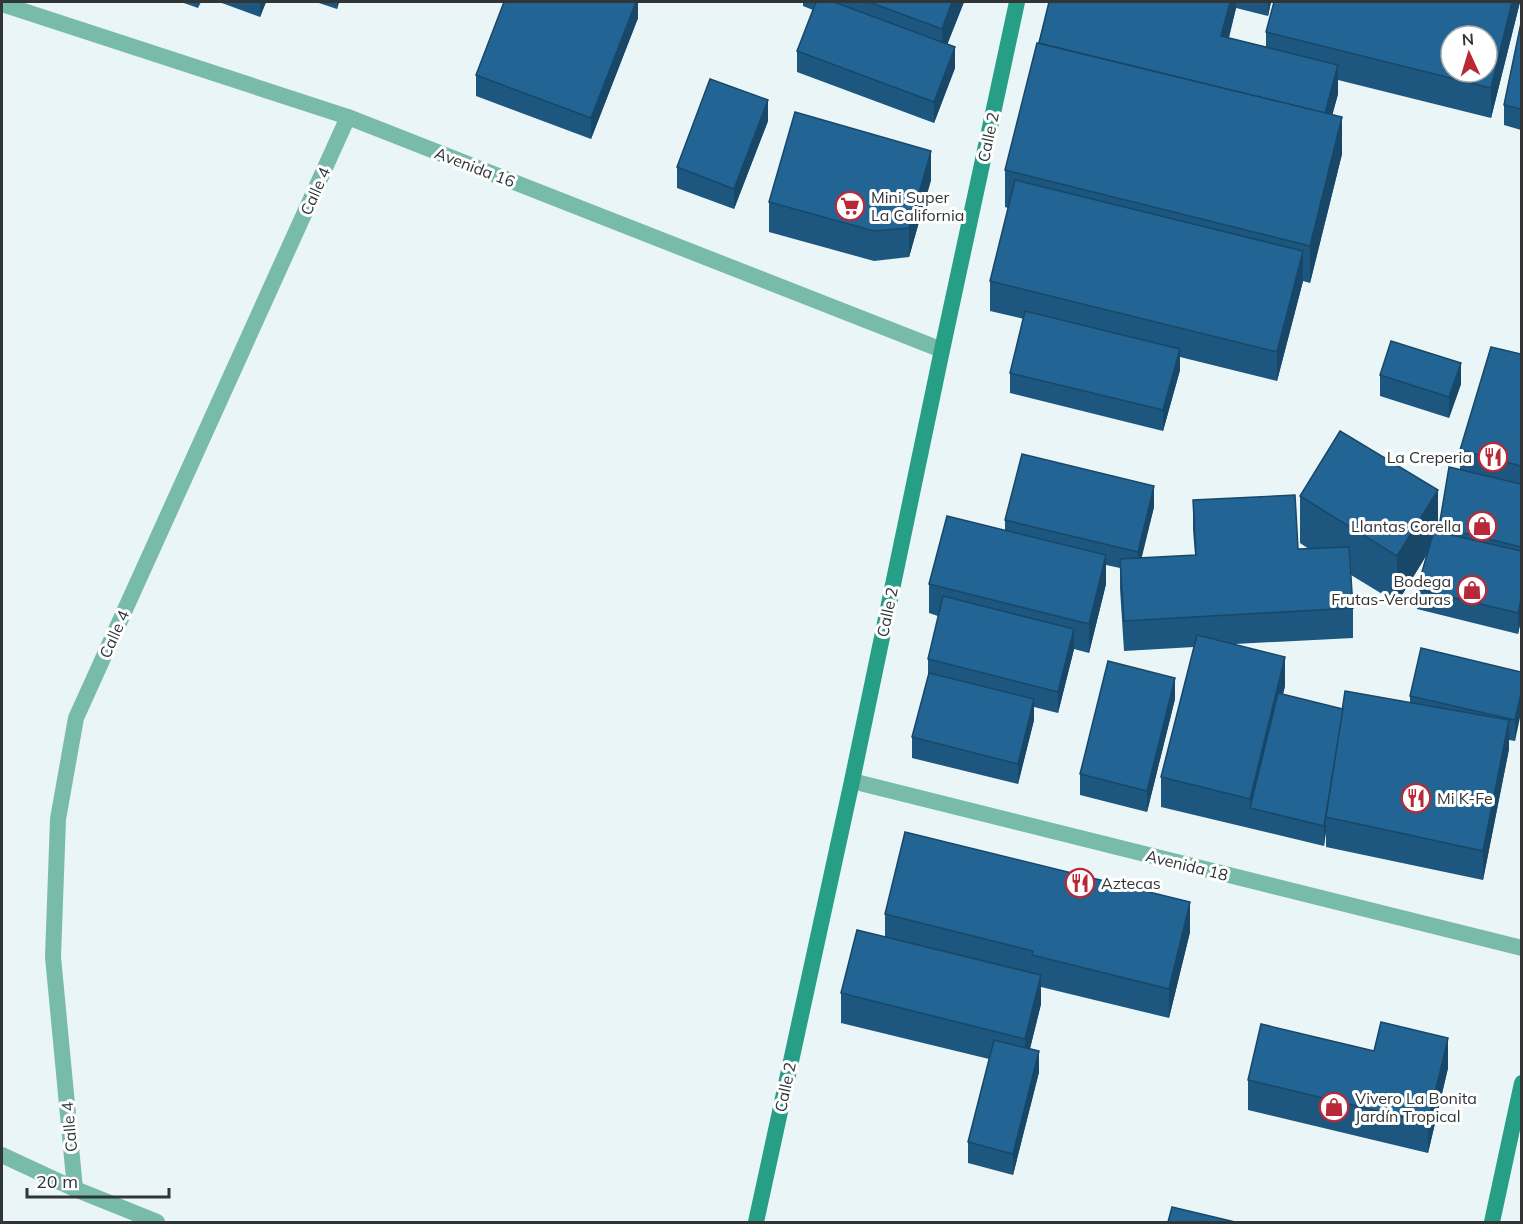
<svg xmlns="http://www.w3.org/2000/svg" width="1523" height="1224" font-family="Mulish,sans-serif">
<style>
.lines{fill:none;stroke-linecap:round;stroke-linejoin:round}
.minor{stroke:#79bba9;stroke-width:16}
.secondary{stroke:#269f86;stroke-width:16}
.wall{fill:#1d577f}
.shaded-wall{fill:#184768}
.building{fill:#226594;stroke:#184768;stroke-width:1.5;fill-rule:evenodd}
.labels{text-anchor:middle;stroke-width:6;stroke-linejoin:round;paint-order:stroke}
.street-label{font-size:16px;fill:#303536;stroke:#fff}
.poi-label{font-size:16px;fill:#303536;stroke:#fff;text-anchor:start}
</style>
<rect width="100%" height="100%" fill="#e9f5f7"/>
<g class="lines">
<g class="minor">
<path d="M2 4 348 117 942 350"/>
<path d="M852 781 1522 948"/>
<path d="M2 1155 75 1189 157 1222"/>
<path d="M75 1189 53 957 58 819 76 718 348 117"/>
</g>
<g class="secondary">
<path d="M756 1222 852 781 942 350 1017 2"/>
<path d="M1492 1222 1522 1083"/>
</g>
</g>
<g class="wall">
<path d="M181 2H201L198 8Z"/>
<path d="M219 2H266L260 17Z"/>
<path d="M316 2H339L337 9Z"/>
<path d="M638 2V18L591 139 476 96V75Z"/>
<path d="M803 2H964L947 44 955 68 934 123 797 72V51L813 10 803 6Z"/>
<path d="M1049 2H1271L1268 16 1236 8 1229 38 1266 47V32L1274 2H1520L1491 118 1338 80V94L1332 115 1342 154 1310 283 1303 281 1277 381 1180 357V370L1163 431 1010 393V373L1024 319 990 311V281L1008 208 1005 207V170Z"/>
<path d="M1521 23V130L1504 125V105Z"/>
<path d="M768 121 734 209 677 188V167Z"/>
<path d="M931 180 909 257 874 261 769 232V202Z"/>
<path d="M1521 354V620L1518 634 1417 609V589L1427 554 1397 603 1351 575 1353 608V638L1235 644 1285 686 1283 694 1343 709 1410 702V696L1521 672 1515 741 1509 740V749L1483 880 1326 847V831L1324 846 1161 807V777L1194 647 1124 651 1120 589V568L1106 565V584L1089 653 1074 649 1058 713 1034 707V720L1018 784 912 758V737L928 677V659L938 616 929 613V584L1005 530V520L1154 507 1141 558 1195 555 1193 530V500L1298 549H1309L1300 543V496L1439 532V527L1460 470V450Z"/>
<path d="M1380 375 1461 384 1449 418 1380 396Z"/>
<path d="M1175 699 1147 812 1080 795V774Z"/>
<path d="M885 914 1190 932 1169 1018 1041 987V1004L1030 1049 1039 1072 1013 1175 968 1163V1142L989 1059 841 1023V993L885 936Z"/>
<path d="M1374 1051 1448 1068 1428 1153 1248 1110V1080Z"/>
</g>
<g class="shaded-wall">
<path d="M260 2H266L260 17Z"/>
<path d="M337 2H339L337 9Z"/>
<path d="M636 2H638V18L591 139V118Z"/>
<path d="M952 2H964L942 58V29Z"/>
<path d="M1230 2H1236V8L1221 66V36Z"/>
<path d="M1268 2H1271L1268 16Z"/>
<path d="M1512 2H1520L1491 118V88Z"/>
<path d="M955 47V68L934 123V102Z"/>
<path d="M1338 65V94L1323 150V120Z"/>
<path d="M768 100V121L734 209V189Z"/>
<path d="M1342 117V154L1310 283V246Z"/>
<path d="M931 151V180L909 257V228Z"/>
<path d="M1303 251V281L1277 381V352Z"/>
<path d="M1180 349V370L1163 431V410Z"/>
<path d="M1461 363V384L1449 418V397Z"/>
<path d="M1154 486V507L1138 573V552Z"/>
<path d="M1438 490V537L1397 603V556Z"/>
<path d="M1106 555V584L1089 653V624Z"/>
<path d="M1521 599V620L1518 634V613Z"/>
<path d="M1074 629V649L1058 713V692Z"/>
<path d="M1285 657V686L1254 809 1250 808V799Z"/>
<path d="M1175 678V699L1147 812V791Z"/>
<path d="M1521 693V713L1515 741V720Z"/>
<path d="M1034 699V720L1018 784V764Z"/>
<path d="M1343 709 1326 817V831L1324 846V826Z"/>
<path d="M1509 720V749L1483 880V851Z"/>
<path d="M1190 902V932L1169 1018V989Z"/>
<path d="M1041 975V1004L1025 1068V1039Z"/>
<path d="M1448 1038V1068L1428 1153V1123Z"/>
<path d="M1039 1051V1072L1013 1175V1154Z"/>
</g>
<g class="building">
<path d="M504 2H636L591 118 476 75Z"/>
<path d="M816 2H834L955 47 934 102 797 51Z"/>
<path d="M869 2H952L942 29Z"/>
<path d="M1049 2H1230L1221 36 1338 65 1325 113 1039 43Z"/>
<path d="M1274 2H1512L1491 88 1266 32ZM1451 36H1487V72H1451Z"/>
<path d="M1521 23V109L1504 105Z"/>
<path d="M1037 43 1342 117 1310 246 1005 170Z"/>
<path d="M710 79 768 100 734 189 677 167Z"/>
<path d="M795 112 931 151 909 228 874 231 769 202Z"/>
<path d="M1015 180 1303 251 1277 352 990 281Z"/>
<path d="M1025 311 1180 349 1163 410 1010 373Z"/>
<path d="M1391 341 1461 363 1449 397 1380 375Z"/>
<path d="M1491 347 1521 354V466L1460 450Z"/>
<path d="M1340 431 1438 490 1397 556 1300 496Z"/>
<path d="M1022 454 1154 486 1138 552 1005 520Z"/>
<path d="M1449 467 1521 484V547L1439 527Z"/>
<path d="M1295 495 1298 549 1349 547 1353 608 1124 621 1120 559 1196 555 1193 500Z"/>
<path d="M947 516 1106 555 1089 624 929 584Z"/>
<path d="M1434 531 1521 551V599L1518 613 1417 589Z"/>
<path d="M943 596 1074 629 1058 692 928 659Z"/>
<path d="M1197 635 1285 657 1250 799 1161 777Z"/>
<path d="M1421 648 1521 672V693L1515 720 1410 696Z"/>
<path d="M1108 661 1175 678 1147 791 1080 774Z"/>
<path d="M929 673 1034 699 1018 764 912 737Z"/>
<path d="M1345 691 1509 720 1483 851 1326 817Z"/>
<path d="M1278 693 1343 709 1324 826 1250 808Z"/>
<path d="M905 832 1190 902 1169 989 1032 955 1033 951 885 914Z"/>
<path d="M857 930 1041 975 1025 1039 841 993Z"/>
<path d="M1381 1022 1448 1038 1428 1123 1248 1080 1261 1024 1374 1051Z"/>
<path d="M994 1040 1039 1051 1013 1154 968 1142Z"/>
<path d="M1172 1207 1235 1222H1168Z"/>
</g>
<defs>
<g id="supermarket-ring" transform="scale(1.5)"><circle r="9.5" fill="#fff" stroke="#b92836" stroke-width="1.5"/><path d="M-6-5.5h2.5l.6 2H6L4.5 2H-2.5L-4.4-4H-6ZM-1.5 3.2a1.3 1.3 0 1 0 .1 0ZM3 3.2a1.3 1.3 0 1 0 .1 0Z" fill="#b92836"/></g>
<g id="restaurant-ring" transform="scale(1.5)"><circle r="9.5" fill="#fff" stroke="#b92836" stroke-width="1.5"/><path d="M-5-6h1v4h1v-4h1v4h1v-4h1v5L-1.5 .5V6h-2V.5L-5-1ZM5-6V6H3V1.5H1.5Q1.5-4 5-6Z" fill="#b92836"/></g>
<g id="shop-ring" transform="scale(1.5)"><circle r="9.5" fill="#fff" stroke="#b92836" stroke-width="1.5"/><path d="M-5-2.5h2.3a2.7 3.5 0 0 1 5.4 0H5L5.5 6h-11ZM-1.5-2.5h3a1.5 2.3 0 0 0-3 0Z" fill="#b92836"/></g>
</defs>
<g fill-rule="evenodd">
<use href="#supermarket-ring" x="850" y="206"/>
<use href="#restaurant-ring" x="1493" y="457"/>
<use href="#shop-ring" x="1482" y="526"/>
<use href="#shop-ring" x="1472" y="590"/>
<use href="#restaurant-ring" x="1416" y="798"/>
<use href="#restaurant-ring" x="1080" y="883"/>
<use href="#shop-ring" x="1334" y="1107"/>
</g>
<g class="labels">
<g class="street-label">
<text transform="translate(988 137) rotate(-78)" y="6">Calle 2</text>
<text transform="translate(475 167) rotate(21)" y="6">Avenida 16</text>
<text transform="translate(315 191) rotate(-66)" y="6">Calle 4</text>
<text transform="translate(887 612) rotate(-78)" y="6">Calle 2</text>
<text transform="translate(114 634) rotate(-66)" y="6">Calle 4</text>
<text transform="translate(1187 865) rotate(14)" y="6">Avenida 18</text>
<text transform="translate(785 1087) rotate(-78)" y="6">Calle 2</text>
<text transform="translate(69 1127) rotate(-95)" y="6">Calle 4</text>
</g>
<g class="poi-label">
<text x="871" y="203">Mini Super<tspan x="871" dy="18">La California</tspan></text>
<text x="1472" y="463" text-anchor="end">La Creperia</text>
<text x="1461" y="532" text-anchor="end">Llantas Corella</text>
<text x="1451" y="587" text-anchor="end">Bodega<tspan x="1451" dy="18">Frutas-Verduras</tspan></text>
<text x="1437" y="804">Mi K-Fe</text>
<text x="1101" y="889">Aztecas</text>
<text x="1355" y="1104">Vivero La Bonita<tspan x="1355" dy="18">Jardín Tropical</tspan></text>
</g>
</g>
<rect width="1523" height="1224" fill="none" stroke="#303536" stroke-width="6"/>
<g transform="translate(1469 54) rotate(356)"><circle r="28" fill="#ffffff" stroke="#acaeaf" stroke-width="1.5"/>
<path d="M0-4.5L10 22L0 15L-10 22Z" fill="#b92836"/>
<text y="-9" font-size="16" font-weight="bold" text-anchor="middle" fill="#303536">N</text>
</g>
<path d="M27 1188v9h142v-9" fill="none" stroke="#303536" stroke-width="3"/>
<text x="36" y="1188" font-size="18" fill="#303536" stroke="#ffffff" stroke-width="4.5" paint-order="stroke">20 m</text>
</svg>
